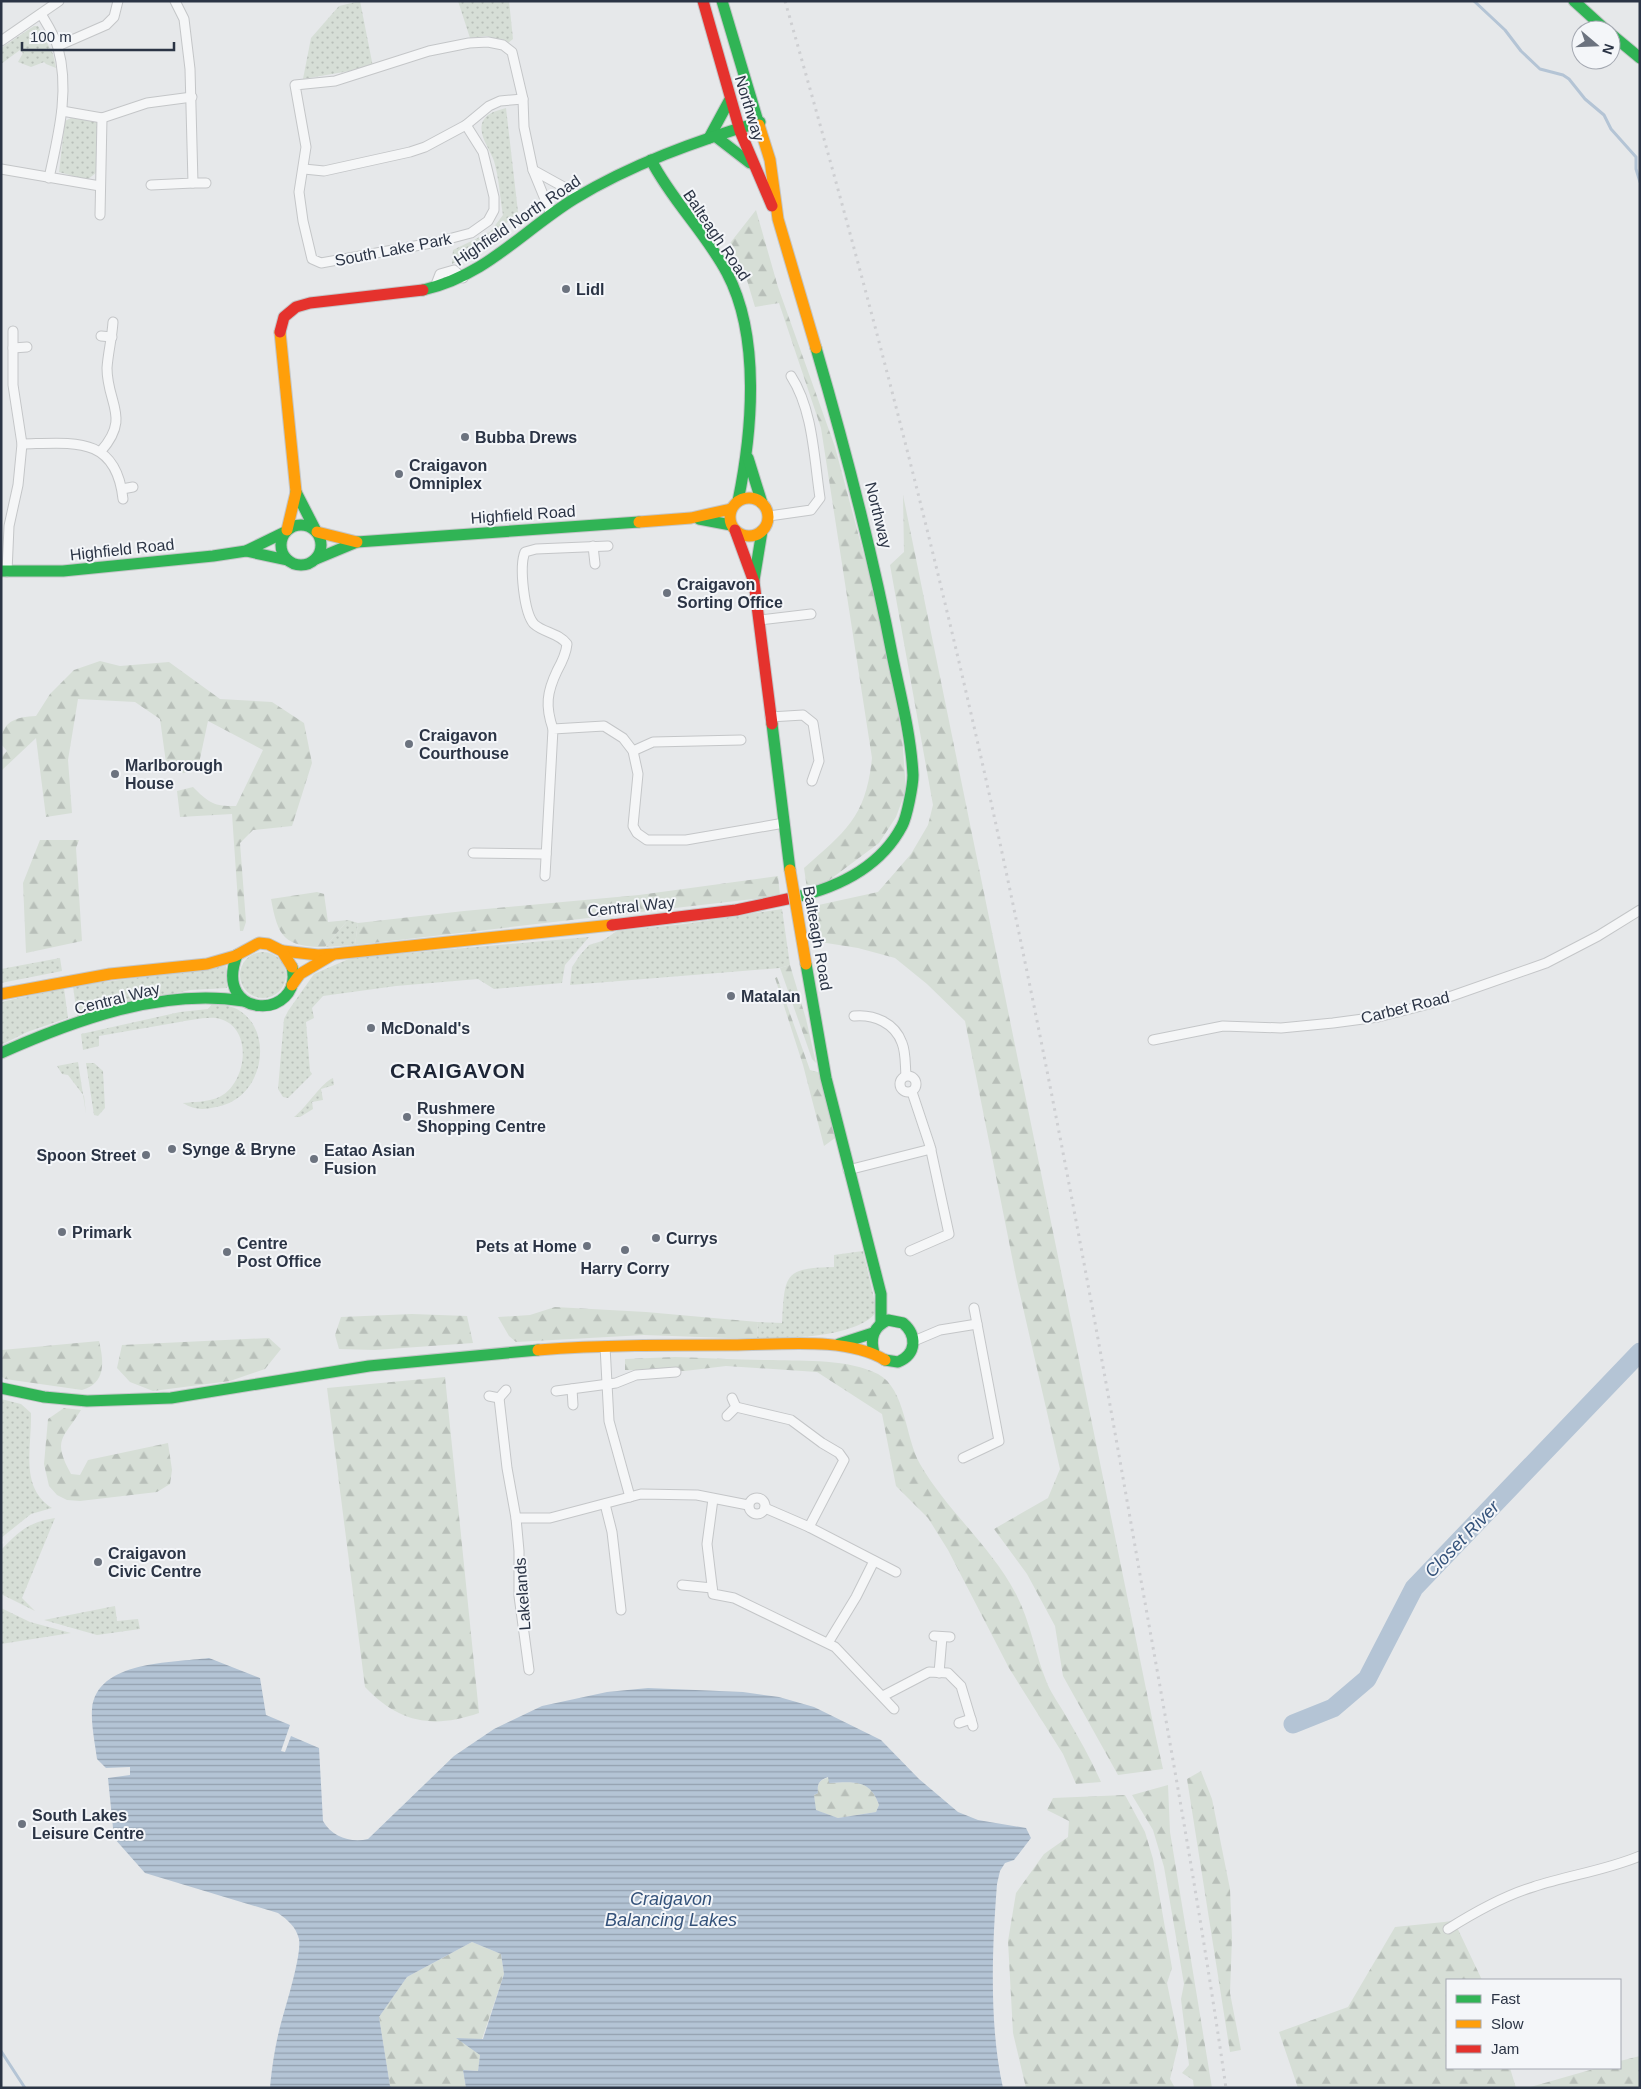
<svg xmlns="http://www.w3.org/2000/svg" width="1641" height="2089" font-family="Helvetica,sans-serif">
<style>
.grass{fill:url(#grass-dots)}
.forest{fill:url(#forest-firs)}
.water{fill:url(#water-rules);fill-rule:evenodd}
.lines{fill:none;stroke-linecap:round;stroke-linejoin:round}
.stream{stroke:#b4c4d5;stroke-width:3}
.river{stroke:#b4c4d5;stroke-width:19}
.street-casing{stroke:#c4c6c8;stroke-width:11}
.fast-casing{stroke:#c4c6c8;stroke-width:13}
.slow-casing{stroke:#c4c6c8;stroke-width:13}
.jam-casing{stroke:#c4c6c8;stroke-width:13}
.street{stroke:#f5f6f7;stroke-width:9}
.fast{stroke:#30b455;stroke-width:11}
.slow{stroke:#ff9f0a;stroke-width:11}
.jam{stroke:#e5322d;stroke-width:11}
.rail{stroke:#cecfd2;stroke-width:3;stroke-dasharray:2.5 5;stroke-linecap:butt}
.slow-bridge-casing{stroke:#c4c6c8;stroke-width:13;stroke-linecap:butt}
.slow-bridge{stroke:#ff9f0a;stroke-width:11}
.poi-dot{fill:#6c737f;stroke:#f4f6f9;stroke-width:2}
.labels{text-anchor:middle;stroke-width:4;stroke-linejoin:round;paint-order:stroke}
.street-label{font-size:16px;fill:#2b3445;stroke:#f4f6f9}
.poi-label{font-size:16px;font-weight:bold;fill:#2b3445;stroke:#f4f6f9;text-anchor:start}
.water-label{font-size:18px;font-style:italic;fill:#34527a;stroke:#f4f6f9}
.district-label{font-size:21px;font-weight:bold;letter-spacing:1px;fill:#1d2536;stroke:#f4f6f9}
</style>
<defs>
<pattern id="grass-dots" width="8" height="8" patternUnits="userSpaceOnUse" patternTransform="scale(1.25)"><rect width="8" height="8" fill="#d6ded6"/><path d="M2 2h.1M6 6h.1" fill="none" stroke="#b8bfb9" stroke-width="1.8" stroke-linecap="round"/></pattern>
<pattern id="forest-firs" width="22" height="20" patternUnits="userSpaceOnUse" patternTransform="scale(1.25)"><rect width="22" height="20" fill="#d6ded6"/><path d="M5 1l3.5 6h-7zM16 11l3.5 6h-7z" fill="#b8bfb9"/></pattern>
<pattern id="water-rules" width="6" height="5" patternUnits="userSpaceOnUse" patternTransform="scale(1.25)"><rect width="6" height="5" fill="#b4c4d5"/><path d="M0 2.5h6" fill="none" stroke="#93a0af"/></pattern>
</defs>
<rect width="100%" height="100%" fill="#e6e8ea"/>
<g class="grass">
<path d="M360 1 373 67 303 79 311 38 339 6Z"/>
<path d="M458 1H509L513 39 508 43 487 36 470 38Z"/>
<path d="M34 26H38L53 54 56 68 46 64 44 62 31 67 18 62 23 53 20 50 1 64V48Z"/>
<path d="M506 108 518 212 476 253 452 264 453 250 490 232 503 215C500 197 499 178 494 161 490 149 477 134 483 121 488 112 497 111 506 108Z"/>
<path d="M71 118 97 120 100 125 97 172 87 180 59 172 65 121Z"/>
<path d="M782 909 790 965 780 968 570 985 572 967 580 955 589 945 602 941 617 931 685 924Z"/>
<path d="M348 920 358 923 355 945 325 947Z"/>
<path d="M589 937 565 965 562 983 494 989 478 979 396 986 323 996 312 1008 314 1018 306 1022 310 1071 312 1074 288 1098 283 1097 278 1089 284 1019 288 1011 314 974 351 958Z"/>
<circle cx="263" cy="975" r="23"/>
<path d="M60 958 62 971 1 983V969Z"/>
<path d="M226 966 227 988 190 990 77 1016 73 986Z"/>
<path d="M64 988 68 1018 27 1032 1 1045V1002Z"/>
<path d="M212 1004C277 1002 274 1097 216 1107 203 1110 194 1110 183 1103 193 1102 207 1102 217 1098 248 1086 255 1024 216 1018 203 1017 187 1021 174 1023 149 1027 124 1032 99 1036V1046L83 1050 81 1034 180 1012 208 1009Z"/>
<path d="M78 1062 86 1114 84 1096 68 1075 62 1074 57 1066Z"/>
<path d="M86 1063H94L103 1071 105 1108 98 1116 94 1115Z"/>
<path d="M333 1078 334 1085 321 1089 323 1100 312 1102 313 1109 300 1117H294C307 1107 322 1082 333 1078Z"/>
<path d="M863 1251 877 1311C859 1338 787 1338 757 1339L758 1322 782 1323C785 1275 783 1268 834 1267V1255Z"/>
<path d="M1 1399 21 1404 31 1413C32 1447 19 1487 52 1508L31 1514 1 1538Z"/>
<path d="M55 1518 22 1598 35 1611 1 1594V1550C19 1531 29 1522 55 1518Z"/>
<path d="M115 1606 117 1621 138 1619 140 1629 97 1635 44 1620Z"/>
<path d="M1 1608 30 1622 71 1633 1 1644Z"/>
</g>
<g class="forest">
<path d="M756 210 778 287 835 447 882 623 902 736 906 790 896 817 879 843 824 884 807 889 804 868C846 831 866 817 872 758L821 428 779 303 755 307 743 267 727 247Z"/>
<path d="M903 495 1155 1733 1163 1769 1118 1775 1063 1676 1055 1626 1027 1574 994 1529 1048 1498 1060 1469 1016 1277 965 1021 927 984 895 958 858 948 820 942 814 906 878 892 911 854 928 825 933 805 890 565 904 552Z"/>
<path d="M100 661 120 666 169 662 220 699 272 702 304 723 312 763 292 826 253 830 240 843 246 922 243 931H240L232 814 180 817 177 791 193 787C208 802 214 807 236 806L263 750 208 721 198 768 184 773 167 770 160 719 135 702 78 699 68 760 72 813 46 817 36 738 1 771V757L7 751 1 744C1 721 16 717 36 716L50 694 74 670Z"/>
<path d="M40 840H79L76 848 82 941 26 953 23 883Z"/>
<path d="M778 876 780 896 355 945 358 923 464 911 639 895Z"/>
<path d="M317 892 324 894 328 922 348 920 325 947C284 947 278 937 271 899Z"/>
<path d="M790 965 806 1019 816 1063 812 1059 780 968Z"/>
<path d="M777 977 810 1070 821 1073 835 1138 824 1146 803 1065 775 978Z"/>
<path d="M555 1307 646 1312 758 1322 757 1339 644 1335 516 1342 509 1336 498 1317 530 1315Z"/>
<path d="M412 1314 467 1316 473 1343 375 1350 339 1349 335 1335 341 1317Z"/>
<path d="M269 1338 281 1349 265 1369 230 1381 153 1391 130 1382 117 1368 122 1345Z"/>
<path d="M99 1341C104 1362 106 1383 82 1390L5 1379 1 1376 2 1350Z"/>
<path d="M675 1357C708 1358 741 1360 773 1360 805 1361 849 1359 878 1374 906 1389 905 1438 920 1464 947 1511 991 1546 1016 1594 1031 1623 1035 1654 1047 1683 1052 1695 1060 1705 1066 1716 1079 1738 1091 1759 1101 1782L1076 1784 1063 1754 1009 1668 948 1550 928 1518 896 1486 882 1414 817 1372 726 1366 685 1371 625 1370V1359Z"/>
<path d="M445 1377 479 1713C433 1729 399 1723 365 1687L327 1388Z"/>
<path d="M64 1408 81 1410C63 1439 52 1439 71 1474L80 1475 88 1460 168 1443 172 1470 170 1484 157 1492 80 1501 67 1500 57 1495 49 1486 44 1464 48 1419Z"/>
<path d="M1201 1771 1212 1799 1230 1889 1232 1938 1230 1993 1241 2050 1230 2052 1187 1779Z"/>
<path d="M829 1777 830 1783C853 1782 870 1778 879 1805L876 1812 838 1818 815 1810 814 1795 818 1793C817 1783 820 1780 829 1777Z"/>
<path d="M1168 1785 1170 1832 1212 2088H1194L1193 2080 1182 2073 1189 2065 1181 1999 1184 1984 1164 1867 1153 1830 1132 1795Z"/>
<path d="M1125 1795 1145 1832 1153 1859 1172 1968 1167 1983 1179 2042 1170 2079 1175 2088H1026L1013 2033 1008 1941 1016 1893 1044 1854 1068 1837 1069 1821 1047 1810 1053 1798Z"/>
<path d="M1454 1921 1482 1980H1447V2068H1510L1516 2088H1298L1279 2032 1348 2007 1395 1927Z"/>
<path d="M472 1942 501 1954 504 1974 482 2039 478 2071 463 2070 466 2088H393L390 2086 379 2017 407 1977Z"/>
<path d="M1640 2056V2088H1527L1597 2068H1620V2061Z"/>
</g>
<path class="water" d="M209 1658 260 1678 266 1715 290 1725 281 1751 285 1752 291 1736 319 1748 323 1821C332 1837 351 1843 368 1839L454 1756 494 1729 542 1706 607 1692 648 1688 743 1692 779 1697 814 1707 881 1740 919 1779 958 1812 978 1820 1026 1828 1031 1838 1014 1860 1005 1863 1000 1871 997 1884C992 1948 989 2026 1003 2088H466L463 2070 478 2071 480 2055 456 2038 483 2039 504 1974 501 1954 472 1942 407 1977 379 2017 390 2086 393 2088H270C272 2066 275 2047 280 2027 285 2008 302 1955 299 1939 296 1927 288 1920 278 1913L145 1873 114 1838 108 1778 130 1775V1767L106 1768 97 1759C95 1743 91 1725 92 1709 97 1660 172 1663 209 1658ZM828 1777 829 1783C852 1782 870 1778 879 1805L876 1812 838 1818 816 1810 814 1795 818 1793C817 1784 819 1780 828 1777Z"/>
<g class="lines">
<g class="stream">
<path d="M1474 1 1505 30 1521 51 1540 69 1563 75 1569 79 1585 99 1604 115 1611 129 1636 157V169L1640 182"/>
<path d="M1 2051 25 2088"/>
</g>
<path class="river" d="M1293 1724 1333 1708 1367 1679 1414 1588 1640 1352"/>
<g class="street-casing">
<g id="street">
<path d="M41 14C47 24 55 36 58 48 70 91 58 136 49 178"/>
<path d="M1 41 59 1"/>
<path d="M58 46 106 25 114 17 118 1"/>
<path d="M62 111 102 118 147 103 192 97"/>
<path d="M466 125 483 152 494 197V210L488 221 471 233 437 242 321 263 312 259 303 221 299 192 306 147 295 85 335 81 429 51 469 43 488 42 503 45 512 52 523 99 524 127 533 170 551 214"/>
<path d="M1 169 100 186"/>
<path d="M304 169 324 171 410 152 425 147 466 125 489 106 500 101 523 99"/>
<path d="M533 170 580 196"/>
<path d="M193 183H206"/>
<path d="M151 185 193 183 190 69 184 19 175 1"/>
<path d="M100 215 102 118"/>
<path d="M435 287 440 274 454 270 463 278"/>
<path d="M101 336 112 337"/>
<path d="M13 348 27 347"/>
<path d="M22 444C73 443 116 435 123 499"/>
<path d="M101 451C131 417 107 404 107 368 108 353 112 338 113 322"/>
<path d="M122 489 133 487"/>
<path d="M769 516 811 510 820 498C814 458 813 410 791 376"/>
<path d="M593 546 595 564"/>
<path d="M7 572 9 526 18 485 22 444 13 385V331"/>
<path d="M760 620 811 614"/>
<path d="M770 717 803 715 813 723 819 761 812 781"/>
<path d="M553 729C545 706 547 692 557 671 562 662 566 654 567 644 559 633 544 633 534 624 524 613 519 566 525 552L536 549 608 546"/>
<path d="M633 751 653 742 741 740"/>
<path d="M473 853 546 854"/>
<path d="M545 876 553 729 604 726 623 738 633 751 638 774 633 826 637 833 647 840H686L784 823"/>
<path d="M854 1016C874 1014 895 1023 902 1043 906 1053 905 1065 906 1075"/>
<path d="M1153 1040 1223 1026 1281 1028 1333 1023 1378 1017 1429 1004 1546 963 1598 936 1640 910"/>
<circle cx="908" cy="1084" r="8"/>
<path d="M848 1170 931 1149"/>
<path d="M910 1251 949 1234 930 1146 912 1092"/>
<path d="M914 1341 940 1330 977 1324"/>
<path d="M605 1346 609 1421 630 1497"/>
<path d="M572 1389 573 1405"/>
<path d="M556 1391 616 1383 636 1375 676 1372"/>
<path d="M489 1396 499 1398 506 1390"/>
<path d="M499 1398 507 1468 516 1518 519 1551V1596L529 1670"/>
<path d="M736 1407 791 1420 822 1443 839 1453 844 1460 809 1527"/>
<path d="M727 1416 736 1407 732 1398"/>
<path d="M963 1458 999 1441 974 1308"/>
<circle cx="757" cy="1506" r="8"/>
<path d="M713 1499 707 1544 713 1594 734 1598 835 1647 894 1709"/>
<path d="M605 1504 612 1532 621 1610"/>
<path d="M765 1508 809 1527 896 1572"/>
<path d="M516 1518H550L641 1494 697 1495 748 1505"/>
<path d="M682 1585 712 1588"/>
<path d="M934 1636 950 1637"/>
<path d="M828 1643 856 1597 874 1561"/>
<path d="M939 1673 942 1637"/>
<path d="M883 1696 929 1672 948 1673 961 1686 973 1726"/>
<path d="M959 1723 971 1719"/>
<path d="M1448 1929C1475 1912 1503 1896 1533 1887 1569 1875 1604 1871 1640 1856"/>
</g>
</g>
<g class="fast-casing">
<g id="fast">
<path d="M722 1 759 125"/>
<path d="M1574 1 1606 30"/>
<path d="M1611 34 1640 58"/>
<path d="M715 136 750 163"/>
<path d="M709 138 729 101"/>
<path d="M651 160C672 201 706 233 727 273 761 337 752 433 738 501"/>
<path d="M423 290C487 275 521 232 574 199 632 164 696 141 760 122"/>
<path d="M748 458 762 503"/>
<path d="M296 492 315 529"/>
<path d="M699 519 731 525"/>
<circle cx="301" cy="545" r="20"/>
<path d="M246 551 287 560"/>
<path d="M316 559 357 542 639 522"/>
<path d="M1 571H63L213 556 246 551 285 532"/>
<path d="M754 580 762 531"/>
<path d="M772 724 790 870"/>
<path d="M792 898C837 888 880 868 902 826 907 817 913 785 913 775 911 736 901 697 893 659 873 554 846 451 816 348"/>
<path d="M237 955C212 1021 304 1020 292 967"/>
<path d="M806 964 826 1078 881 1294V1323"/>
<path d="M1 1053C75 1020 162 988 244 1001"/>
<path d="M839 1344 873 1333"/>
<path d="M874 1353C870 1338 873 1327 888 1320L903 1323C917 1335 917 1354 898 1362L885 1360"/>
<path d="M1 1388 44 1397 87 1401 171 1398 369 1366 538 1350"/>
</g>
</g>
<g class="slow-casing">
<g id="slow">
<path d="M759 125 770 160 778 219 816 348"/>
<path d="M280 332 296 492 287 530"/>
<circle cx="749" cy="517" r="19"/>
<path d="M639 522 691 518 731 509"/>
<path d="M317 532 357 542"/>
<path d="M283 951 318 955 334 954 612 925"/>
<path d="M292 985 300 974 332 955"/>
<path d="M1 994 110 974 207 964 235 956 259 943 268 944 282 951 292 967"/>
<path d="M538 1350C602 1345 667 1345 732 1345 777 1345 846 1336 885 1360"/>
</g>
</g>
<g class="jam-casing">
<g id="jam">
<path d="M703 1 740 131 772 206"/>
<path d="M280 332 284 317 296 307 310 303 423 290"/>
<path d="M735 530 754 582 772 724"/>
<path d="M612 925 736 910 792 898"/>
</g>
</g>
<use href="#street" class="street"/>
<use href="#fast" class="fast"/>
<use href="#slow" class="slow"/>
<use href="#jam" class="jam"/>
<path class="rail" d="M785 1C862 269 933 539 993 811 1048 1063 1095 1316 1139 1569 1170 1742 1201 1914 1226 2088"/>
<g class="slow-bridge-casing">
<path id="slow-bridge" d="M790 870 806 964"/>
</g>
<use href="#slow-bridge" class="slow-bridge"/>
</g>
<g class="poi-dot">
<circle cx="566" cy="289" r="5"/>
<circle cx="465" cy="437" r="5"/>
<circle cx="399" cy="474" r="5"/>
<circle cx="667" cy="593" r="5"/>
<circle cx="409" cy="744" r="5"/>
<circle cx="115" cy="774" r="5"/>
<circle cx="731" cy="996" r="5"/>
<circle cx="371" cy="1028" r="5"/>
<circle cx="407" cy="1117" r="5"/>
<circle cx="172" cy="1149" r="5"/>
<circle cx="146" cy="1155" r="5"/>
<circle cx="314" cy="1159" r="5"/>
<circle cx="62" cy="1232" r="5"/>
<circle cx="656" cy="1238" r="5"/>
<circle cx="587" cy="1246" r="5"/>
<circle cx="625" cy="1250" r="5"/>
<circle cx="227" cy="1252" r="5"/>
<circle cx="98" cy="1562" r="5"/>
<circle cx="22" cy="1824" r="5"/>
</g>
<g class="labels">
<g class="street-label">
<text transform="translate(750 108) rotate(73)" y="6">Northway</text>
<text transform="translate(517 220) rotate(-34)" y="6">Highfield North Road</text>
<text transform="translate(717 235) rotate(56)" y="6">Balteagh Road</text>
<text transform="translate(393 249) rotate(-11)" y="6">South Lake Park</text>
<text transform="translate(523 514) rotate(-4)" y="6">Highfield Road</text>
<text transform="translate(879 515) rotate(76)" y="6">Northway</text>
<text transform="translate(122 549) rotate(-6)" y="6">Highfield Road</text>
<text transform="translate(631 906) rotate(-6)" y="6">Central Way</text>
<text transform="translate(818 938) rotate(80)" y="6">Balteagh Road</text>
<text transform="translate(117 998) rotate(-14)" y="6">Central Way</text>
<text transform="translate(1405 1007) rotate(-14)" y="6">Carbet Road</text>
<text transform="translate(522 1594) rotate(-94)" y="6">Lakelands</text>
</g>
<g class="poi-label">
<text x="576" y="295">Lidl</text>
<text x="475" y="443">Bubba Drews</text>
<text x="409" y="471">Craigavon<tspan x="409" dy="18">Omniplex</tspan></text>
<text x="677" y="590">Craigavon<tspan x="677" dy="18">Sorting Office</tspan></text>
<text x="419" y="741">Craigavon<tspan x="419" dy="18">Courthouse</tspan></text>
<text x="125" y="771">Marlborough<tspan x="125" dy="18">House</tspan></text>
<text x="741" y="1002">Matalan</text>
<text x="381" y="1034">McDonald's</text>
<text x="417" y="1114">Rushmere<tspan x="417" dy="18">Shopping Centre</tspan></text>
<text x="182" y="1155">Synge &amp; Bryne</text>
<text x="324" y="1156">Eatao Asian<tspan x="324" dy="18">Fusion</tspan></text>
<text x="136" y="1161" text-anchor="end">Spoon Street</text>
<text x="72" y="1238">Primark</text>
<text x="666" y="1244">Currys</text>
<text x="237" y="1249">Centre<tspan x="237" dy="18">Post Office</tspan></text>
<text x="577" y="1252" text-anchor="end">Pets at Home</text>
<text x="625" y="1274" text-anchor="middle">Harry Corry</text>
<text x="108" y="1559">Craigavon<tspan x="108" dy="18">Civic Centre</tspan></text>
<text x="32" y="1821">South Lakes<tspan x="32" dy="18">Leisure Centre</tspan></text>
</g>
<g class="water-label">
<text transform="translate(1462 1539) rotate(-46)" y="6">Closet River</text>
<text x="671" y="1905">Craigavon<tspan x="671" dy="21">Balancing Lakes</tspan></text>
</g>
<g class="district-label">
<text x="458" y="1078">CRAIGAVON</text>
</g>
</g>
<rect width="1641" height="2089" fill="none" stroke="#2b3445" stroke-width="5"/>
<rect x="1446" y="1979" width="175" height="90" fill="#f4f6f9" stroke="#a4a8b1"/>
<rect x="1456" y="1995" width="25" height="8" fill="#30b455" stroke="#a4a8b1"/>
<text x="1491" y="2004" font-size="15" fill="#2b3445">Fast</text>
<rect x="1456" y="2020" width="25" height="8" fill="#ff9f0a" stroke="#a4a8b1"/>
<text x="1491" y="2029" font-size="15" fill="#2b3445">Slow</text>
<rect x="1456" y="2045" width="25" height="8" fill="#e5322d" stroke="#a4a8b1"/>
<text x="1491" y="2054" font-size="15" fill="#2b3445">Jam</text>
<g transform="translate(1596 45) rotate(109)"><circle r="24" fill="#f4f6f9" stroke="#a4a8b1"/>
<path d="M0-4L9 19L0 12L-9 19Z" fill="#6c737f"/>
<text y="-8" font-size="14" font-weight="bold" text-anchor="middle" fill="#2b3445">N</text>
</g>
<path d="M22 42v8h152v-8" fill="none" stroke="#2b3445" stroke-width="2.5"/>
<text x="30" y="42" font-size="15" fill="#2b3445" stroke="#f4f6f9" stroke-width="4" paint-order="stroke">100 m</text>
</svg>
